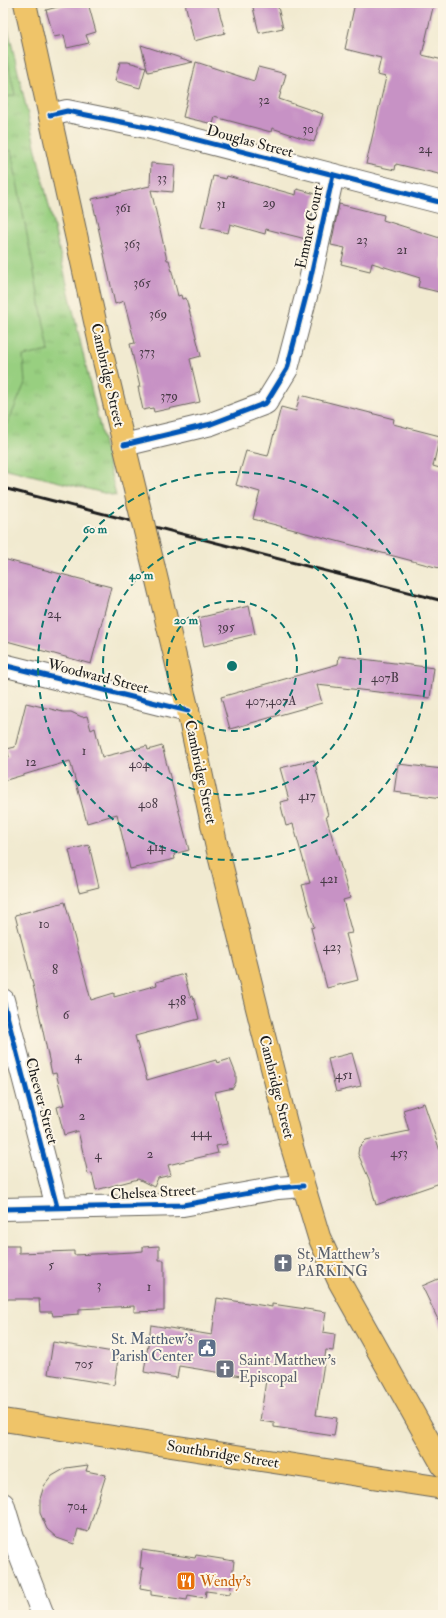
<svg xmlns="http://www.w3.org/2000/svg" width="446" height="1618" font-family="'IM FELL Double Pica',serif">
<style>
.grass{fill:url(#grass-tufts);stroke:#5a764e}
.garden{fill:#98cf80;stroke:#5a764e}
.building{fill:#c792c5}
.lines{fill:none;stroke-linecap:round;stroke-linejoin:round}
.minor-casing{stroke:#67645b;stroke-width:24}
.major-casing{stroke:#67645b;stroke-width:24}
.minor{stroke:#fff;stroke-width:22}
.major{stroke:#efc469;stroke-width:22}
.rail{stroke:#1c1c1c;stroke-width:3}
.major-bridge-casing{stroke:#67645b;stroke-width:24;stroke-linecap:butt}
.major-bridge{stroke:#efc469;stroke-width:22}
.cycleway-casing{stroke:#fcf5e5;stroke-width:8}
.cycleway{stroke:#0057b8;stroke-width:5}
.ring{fill:none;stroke:#0f766e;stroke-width:2;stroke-dasharray:7 5}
.labels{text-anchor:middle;stroke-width:4;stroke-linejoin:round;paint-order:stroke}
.number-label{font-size:13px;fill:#473a46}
.street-label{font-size:15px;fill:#1c1c1c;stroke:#fcf5e5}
.worship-label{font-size:15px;fill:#5b616d;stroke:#fcf5e5;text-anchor:start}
.service-label{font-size:15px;fill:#4e5e75;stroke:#fcf5e5;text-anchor:end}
.food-label{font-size:15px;fill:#c56008;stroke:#fcf5e5;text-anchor:start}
.centre{fill:#0f766e;stroke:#fcf5e5;stroke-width:2}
.ring-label{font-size:12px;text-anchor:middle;font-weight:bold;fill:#0f766e;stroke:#fcf5e5;stroke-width:4;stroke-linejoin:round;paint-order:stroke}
</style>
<defs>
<pattern id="grass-tufts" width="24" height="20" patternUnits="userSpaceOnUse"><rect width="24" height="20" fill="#98cf80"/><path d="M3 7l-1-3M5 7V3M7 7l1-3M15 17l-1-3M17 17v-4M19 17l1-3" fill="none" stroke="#82b16e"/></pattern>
</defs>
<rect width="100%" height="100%" fill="#fcf5e5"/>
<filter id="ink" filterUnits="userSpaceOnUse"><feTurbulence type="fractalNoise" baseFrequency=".025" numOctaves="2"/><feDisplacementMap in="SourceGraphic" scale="8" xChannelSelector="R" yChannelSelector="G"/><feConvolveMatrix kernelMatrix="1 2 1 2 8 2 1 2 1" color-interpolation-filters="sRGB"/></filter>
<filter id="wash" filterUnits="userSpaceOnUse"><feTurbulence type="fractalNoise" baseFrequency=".012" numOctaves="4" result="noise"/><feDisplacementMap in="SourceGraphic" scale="16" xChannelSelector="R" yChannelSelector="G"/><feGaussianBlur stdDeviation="0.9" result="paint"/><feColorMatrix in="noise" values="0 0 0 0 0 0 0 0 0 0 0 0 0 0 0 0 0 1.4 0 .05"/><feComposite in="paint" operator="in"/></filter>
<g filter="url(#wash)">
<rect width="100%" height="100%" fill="#f1ead0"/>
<path class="grass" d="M3 20H6L116 496 3 468Z"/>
<g class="garden">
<path d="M3 40 15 95 3 98Z"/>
<path d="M11 150 49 351 23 356 25 383 8 423 3 422V152Z"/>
</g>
<g id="blocks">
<g class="building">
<path d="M73 3H88L96 32 86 35 89 43 67 48 64 35 54 37 46 10Z"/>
<path d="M185 3H217L225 33 194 41Z"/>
<path d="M252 3H277L283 28 259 33Z"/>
<path d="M355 3H434L422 55 443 60V175L396 164 395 170 366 164 386 77 377 75 381 58 345 49Z"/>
<path d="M141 45 193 62 148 72Z"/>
<path d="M120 62H128L146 67 140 88 115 81Z"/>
<path d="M196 62 254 81 258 67 286 74 279 99 323 114 314 142 272 128 271 132 215 117 213 124 183 117Z"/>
<path d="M151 163 175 165 173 192 151 190 167 260H169L178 296 181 295 182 299 186 298 201 356 190 359 200 402 154 412 153 408 143 410 138 387H140L130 344 135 343 124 301 115 304 92 199 150 186Z"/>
<path d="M213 176 226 179 227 176 296 195 297 189 316 194 306 239 266 229 265 234 230 224 228 233 201 227Z"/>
<path d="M339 204 384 215 383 220 443 239V293L418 287 420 278 372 263 370 271 341 264 345 248 331 245Z"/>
<path d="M300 395 394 419 393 424 440 436 433 466 443 469V569L253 519 260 492 236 485 246 451 268 456 281 407 296 411Z"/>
<path d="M3 559 111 587 91 664 3 640Z"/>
<path d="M249 606 255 634 204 646 198 618Z"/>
<path d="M339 656 434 668 430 698 317 685 322 703 230 729 221 697 338 664Z"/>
<path d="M26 703 63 712H71L82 717 87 716 91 730 95 728 102 757 147 746 148 750 162 746 189 850 174 854 175 859 130 869 117 814 87 823 70 761 3 781V759L9 757 7 749 15 747Z"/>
<path d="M314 760 328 815 326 816 350 898 343 900 352 933 346 934 358 980 327 988 311 928 314 927 302 885 310 883 293 824 286 826 280 802 289 800 280 768Z"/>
<path d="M398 764 443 769V798L394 792Z"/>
<path d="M89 845 99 887 79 892 69 850Z"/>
<path d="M65 902 91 1000 114 993V997L157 985 156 982 184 974 190 997 193 996 199 1019 135 1036 147 1080 216 1060 217 1063 230 1059 236 1074V1082L233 1088 215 1092 227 1144 216 1146 218 1153 168 1165 171 1175 158 1178 154 1187 138 1179 96 1190 92 1173 88 1174 78 1131 64 1135 57 1107 64 1105 56 1073 52 1074 34 989 15 915Z"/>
<path d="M352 1053 361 1086 336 1092 328 1059Z"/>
<path d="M424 1103 443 1160V1182L376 1205 369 1179 358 1154 359 1147 366 1140 409 1131 403 1110Z"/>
<path d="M3 1246H19V1253L74 1251V1255L133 1252 143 1251V1247L159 1246V1260H164V1311L134 1312V1306L79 1309V1314L53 1316 52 1312H40L39 1299H3Z"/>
<path d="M443 1277V1330L422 1286Z"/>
<path d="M217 1298 272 1307V1304L326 1312 323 1332 335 1334 333 1351 326 1350 316 1415 337 1418 334 1436 274 1427V1423L260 1421 266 1380 179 1366 177 1378 144 1372 151 1325 212 1335Z"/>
<path d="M53 1342 119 1353 114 1385 48 1374Z"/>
<path d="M88 1465 86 1471 106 1475 88 1532 78 1529 74 1544 57 1538 47 1529 40 1513V1499L44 1486 52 1476 66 1468Z"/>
<path d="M142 1550 195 1558 196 1555 234 1561 230 1594 206 1591 205 1598 188 1595 187 1600 151 1595V1590L140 1588 143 1568H140Z"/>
</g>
</g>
</g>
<g filter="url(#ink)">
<use href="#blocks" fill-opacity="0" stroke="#67645b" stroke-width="1"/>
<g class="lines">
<g class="minor-casing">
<g id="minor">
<path d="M50 115 67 111 151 128 443 203"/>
<path d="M124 445 211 424 266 403 287 369 309 285 333 175"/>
<path d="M3 665 188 711"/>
<path d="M3 1000 57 1207"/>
<path d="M3 1209 183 1205 278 1188 303 1186"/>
<path d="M3 1504 13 1537 43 1615"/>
</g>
</g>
<g class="major-casing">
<g id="major">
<path d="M25 3 102 353 137 498"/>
<path d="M154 568 188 711 216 843 260 1020 292 1147 319 1237 339 1281 443 1466"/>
<path d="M3 1420 443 1488"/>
</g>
</g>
<use href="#minor" class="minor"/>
<use href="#major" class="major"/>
<path class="rail" d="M3 488 443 601"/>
<g class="major-bridge-casing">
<path id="major-bridge" d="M137 498 154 568"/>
</g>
<use href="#major-bridge" class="major-bridge"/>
<g class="cycleway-casing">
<g id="cycleway">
<path d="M50 115 67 111 151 128 443 203"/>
<path d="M124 445 211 424 266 403 287 369 309 285 333 175"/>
<path d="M3 665 188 711"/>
<path d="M3 1000 57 1207"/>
<path d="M3 1209 183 1205 278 1188 303 1186"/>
</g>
</g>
<use href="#cycleway" class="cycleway"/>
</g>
</g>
<g class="ring">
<circle cx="232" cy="666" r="65"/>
<circle cx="232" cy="666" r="129"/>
<circle cx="232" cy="666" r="194"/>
</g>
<defs>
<g id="church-square" transform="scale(1)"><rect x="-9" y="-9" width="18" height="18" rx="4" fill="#6b7280" stroke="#fcf5e5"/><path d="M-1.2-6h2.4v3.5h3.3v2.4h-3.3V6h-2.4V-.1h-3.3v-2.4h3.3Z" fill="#fff"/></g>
<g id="civic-square" transform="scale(1)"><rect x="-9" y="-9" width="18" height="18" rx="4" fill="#5c6f8a" stroke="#fcf5e5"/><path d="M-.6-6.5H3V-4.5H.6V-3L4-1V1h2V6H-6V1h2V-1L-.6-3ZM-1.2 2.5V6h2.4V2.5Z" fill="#fff"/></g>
<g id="restaurant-square" transform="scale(1)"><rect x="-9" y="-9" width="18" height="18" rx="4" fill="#e8710a" stroke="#fcf5e5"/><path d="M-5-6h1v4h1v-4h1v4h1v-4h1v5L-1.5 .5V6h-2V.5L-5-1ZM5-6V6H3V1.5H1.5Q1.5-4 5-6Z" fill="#fff"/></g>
</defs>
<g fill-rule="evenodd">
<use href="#church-square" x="283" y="1263"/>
<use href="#civic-square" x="207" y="1348"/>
<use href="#church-square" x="225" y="1369"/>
<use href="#restaurant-square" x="186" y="1581"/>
</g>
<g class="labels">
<g class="number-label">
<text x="264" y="104">32</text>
<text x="308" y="133">30</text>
<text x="425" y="153">24</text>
<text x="162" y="182">33</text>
<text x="269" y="207">29</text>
<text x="221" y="208">31</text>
<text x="123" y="212">361</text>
<text x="362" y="244">23</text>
<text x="132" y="248">363</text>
<text x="402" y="254">21</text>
<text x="142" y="287">365</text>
<text x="158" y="318">369</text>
<text x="147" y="356">373</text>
<text x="169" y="400">379</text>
<text x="54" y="618">24</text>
<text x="226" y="631">395</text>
<text x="385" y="682">407B</text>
<text x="271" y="705">407;407A</text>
<text x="84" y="755">1</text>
<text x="31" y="766">12</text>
<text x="139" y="768">404</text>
<text x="307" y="800">417</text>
<text x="148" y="808">408</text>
<text x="156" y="851">414</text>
<text x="329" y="883">421</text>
<text x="44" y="928">10</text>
<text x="332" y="951">423</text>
<text x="55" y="974">8</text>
<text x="177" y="1005">438</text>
<text x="66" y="1019">6</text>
<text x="78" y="1060">4</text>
<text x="344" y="1079">451</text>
<text x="82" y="1120">2</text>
<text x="201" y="1137">444</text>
<text x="399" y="1157">453</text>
<text x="150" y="1158">2</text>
<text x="98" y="1159">4</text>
<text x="51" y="1269">5</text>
<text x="99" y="1289">3</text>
<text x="149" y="1291">1</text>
<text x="84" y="1368">705</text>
<text x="77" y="1510">704</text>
</g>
<g class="street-label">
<text transform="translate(250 141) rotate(15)" y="5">Douglas Street</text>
<text transform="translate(309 227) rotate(-78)" y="5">Emmet Court</text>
<text transform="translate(108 375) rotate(77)" y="5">Cambridge Street</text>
<text transform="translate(98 676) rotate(14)" y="5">Woodward Street</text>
<text transform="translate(201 772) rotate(78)" y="5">Cambridge Street</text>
<text transform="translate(277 1087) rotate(76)" y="5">Cambridge Street</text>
<text transform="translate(42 1101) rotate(75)" y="5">Cheever Street</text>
<text transform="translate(153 1192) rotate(-3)" y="5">Chelsea Street</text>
<text transform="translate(223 1454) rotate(9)" y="5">Southbridge Street</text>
</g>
<g class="worship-label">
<text x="297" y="1259">St, Matthew's<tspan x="297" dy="17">PARKING</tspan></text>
<text x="239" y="1365">Saint Matthew's<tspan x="239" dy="17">Episcopal</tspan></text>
</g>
<g class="service-label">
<text x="193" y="1344">St. Matthew's<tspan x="193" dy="17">Parish Center</tspan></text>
</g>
<g class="food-label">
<text x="200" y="1586">Wendy's</text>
</g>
</g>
<circle cx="232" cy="666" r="6" class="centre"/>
<g class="ring-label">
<text x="95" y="533">60 m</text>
<text x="141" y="579">40 m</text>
<text x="186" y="624">20 m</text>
</g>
<rect width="446" height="1618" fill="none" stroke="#fcf5e5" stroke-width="16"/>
</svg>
